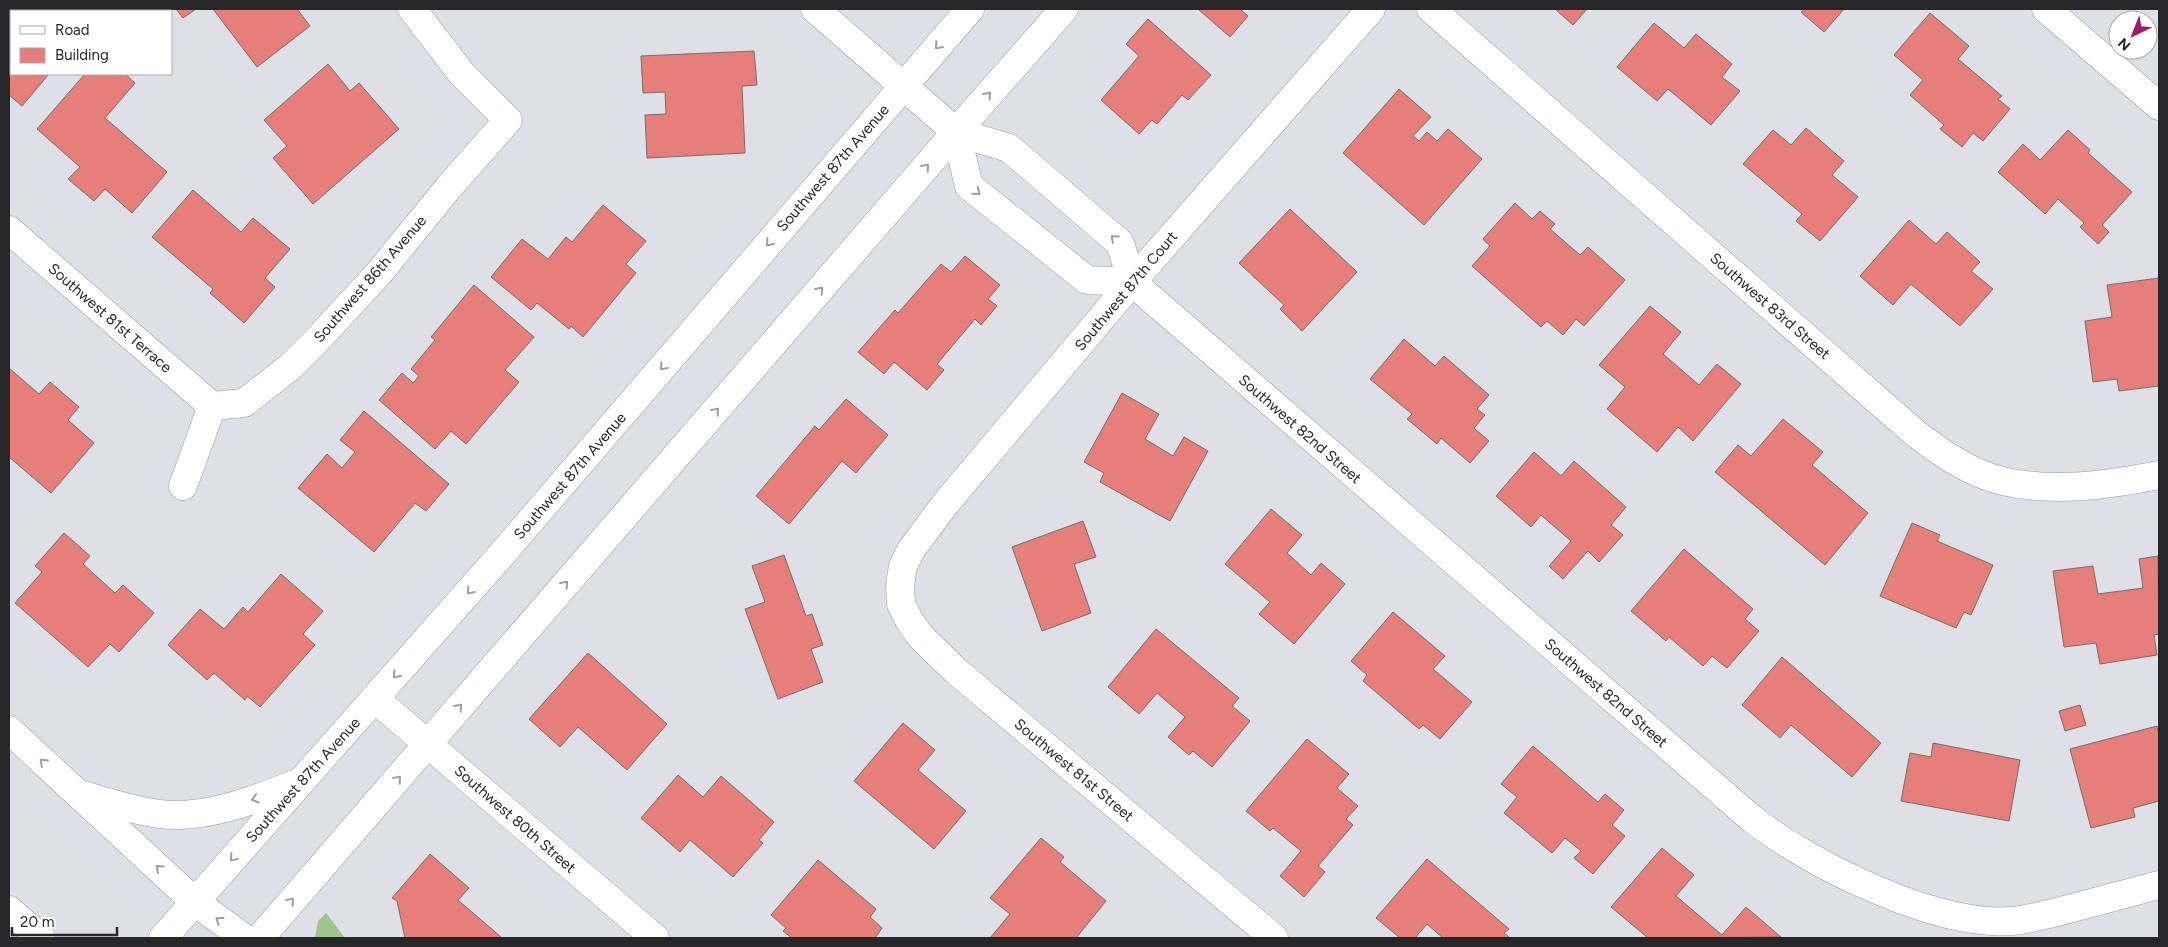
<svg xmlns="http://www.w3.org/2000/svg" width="2168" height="947" font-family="Figtree,sans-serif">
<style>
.grass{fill:#9bc48e}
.building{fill:#e67f79;stroke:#766d6d}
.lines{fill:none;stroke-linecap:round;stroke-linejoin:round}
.minor-casing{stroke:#9a9ba2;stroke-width:29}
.major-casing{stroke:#9a9ba2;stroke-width:29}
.highway-casing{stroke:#9a9ba2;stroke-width:29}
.minor{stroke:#fff;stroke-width:28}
.major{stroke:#fff;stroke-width:28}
.highway{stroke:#fff;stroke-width:28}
.oneway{stroke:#9e9e9f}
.labels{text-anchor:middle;stroke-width:4.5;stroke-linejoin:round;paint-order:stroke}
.street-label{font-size:15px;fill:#27272a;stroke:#fff}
</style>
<rect width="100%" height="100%" fill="#dedfe7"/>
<path class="grass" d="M326 913 345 938H315L318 921Z"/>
<g class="building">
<path d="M176 9H196L183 18Z"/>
<path d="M213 9H297L310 26 257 67Z"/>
<path d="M1198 9H1240L1248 16 1230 37Z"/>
<path d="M1555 9H1587L1573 25Z"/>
<path d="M1805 9H1844L1824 32 1801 12Z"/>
<path d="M1930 13 1969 46 1958 59 2002 96 1998 99 2010 109 1983 141 1973 133 1962 147 1940 129 1944 125 1910 95 1923 80 1894 55Z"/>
<path d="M1148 19 1211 75 1188 100 1182 95 1157 124 1152 120 1139 134 1101 100 1139 56 1126 44Z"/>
<path d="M1654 23 1684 48 1696 34 1732 64 1722 77 1740 91 1711 125 1668 89 1657 101 1617 67Z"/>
<path d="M9 31 11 33V74H49L22 106 9 95Z"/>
<path d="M754 51 757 85 742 86 745 153 647 158 645 115 666 114 665 92 643 93 641 56Z"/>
<path d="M328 64 350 91 359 83 399 129 313 204 273 158 287 146 264 120Z"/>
<path d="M85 74H125L135 83 105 118 167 172 132 213 105 189 94 201 68 179 80 167 37 129Z"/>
<path d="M1399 89 1431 117 1413 136 1419 141 1427 132 1437 141 1448 129 1482 159 1424 225 1343 153Z"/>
<path d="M1806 128 1844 161 1832 175 1858 197 1820 241 1796 221 1802 214 1743 164 1773 130 1791 145Z"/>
<path d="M2068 130 2090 150 2088 153 2132 192 2102 225 2109 232 2098 244 2080 227 2084 223 2058 199 2045 214 1998 172 2023 144 2040 160Z"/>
<path d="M193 190 241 232 253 218 290 249 265 278 275 287 244 323 210 293 213 289 152 237Z"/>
<path d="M1515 203 1532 219 1540 211 1555 224 1550 229 1580 255 1588 247 1625 280 1584 326 1576 319 1563 335 1547 321 1541 327 1472 266 1490 246 1483 239Z"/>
<path d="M603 205 646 241 626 264 636 273 583 337 571 326 569 329 537 303 531 310 491 277 522 239 548 259 566 237 572 242Z"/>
<path d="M1290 209 1357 272 1302 331 1280 309 1284 305 1239 263Z"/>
<path d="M1909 220 1936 244 1947 232 1980 262 1971 271 1993 289 1960 326 1911 284 1893 305 1860 276Z"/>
<path d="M965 256 1000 285 988 299 997 306 981 325 975 319 937 364 944 370 927 390 894 362 884 374 858 352 895 310 898 313 941 264 951 272Z"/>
<path d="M2159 278V386L2119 391 2117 379 2093 382 2085 321 2112 317 2107 285Z"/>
<path d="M474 285 534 337 505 370 519 382 466 444 451 431 435 449 379 400 402 373 413 383 419 376 411 369 435 340 431 337Z"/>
<path d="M1650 306 1681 332 1663 354 1699 385 1717 364 1741 384 1693 441 1678 427 1657 452 1607 409 1625 387 1599 365Z"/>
<path d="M1404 339 1435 366 1444 356 1489 395 1477 409 1485 415 1474 428 1489 441 1470 463 1441 438 1437 444 1407 419 1412 414 1370 379Z"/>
<path d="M9 368 39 394 50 382 79 407 68 420 94 443 51 493 9 457Z"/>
<path d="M1122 393 1159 414 1145 439 1173 456 1184 437 1208 451 1170 521 1100 482 1104 473 1084 462Z"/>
<path d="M846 399 888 435 856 473 842 461 789 524 756 496 815 426 819 430Z"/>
<path d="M364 411 449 484 426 511 415 503 374 552 298 488 327 454 342 468 355 452 340 440Z"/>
<path d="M1783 419 1823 452 1812 465 1868 513 1825 565 1715 472 1738 445 1751 456Z"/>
<path d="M1534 452 1561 476 1574 461 1626 507 1611 525 1623 535 1599 562 1588 551 1563 579 1549 566 1571 541 1541 515 1531 527 1496 496Z"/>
<path d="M1271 509 1302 535 1287 553 1311 575 1321 563 1345 584 1294 644 1259 614 1270 602 1225 564Z"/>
<path d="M1083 521 1096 557 1074 564 1091 613 1042 631 1012 547Z"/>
<path d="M1912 523 1940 535 1937 541 1993 565 1971 615 1964 612 1956 628 1880 596Z"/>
<path d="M64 533 90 556 83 564 115 593 123 585 154 613 119 652 110 644 88 667 15 603 42 572 35 566Z"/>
<path d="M1684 549 1753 609 1745 619 1759 631 1727 668 1712 656 1703 666 1669 637 1666 641 1631 611Z"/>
<path d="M784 555 806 616 812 614 823 645 811 649 823 682 778 699 745 609 765 602 752 566Z"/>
<path d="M2158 556 2159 634 2154 635 2157 655 2100 664 2096 643 2064 647 2053 571 2093 566 2098 594 2143 588 2139 559Z"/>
<path d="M281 574 323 611 303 634 315 645 260 707 247 696 245 700 214 673 207 680 168 645 200 609 224 629 243 607 248 612Z"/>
<path d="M1393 612 1445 656 1433 669 1472 702 1440 739 1423 725 1419 729 1363 681 1367 675 1351 661Z"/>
<path d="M1156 629 1239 698 1232 706 1250 721 1212 767 1193 751 1189 755 1168 737 1185 717 1157 693 1139 714 1108 687Z"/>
<path d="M588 653 667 724 627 770 578 727 560 747 529 719Z"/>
<path d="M1782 657 1881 743 1852 777 1791 725 1780 738 1742 705Z"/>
<path d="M2080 705 2086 725 2065 731 2059 711Z"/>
<path d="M903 723 935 750 918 770 966 811 934 849 854 781Z"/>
<path d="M2157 726 2159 735V801L2133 808 2135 817 2091 828 2070 749Z"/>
<path d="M1307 739 1349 774 1337 788 1358 806 1346 819 1353 825 1318 866 1325 872 1304 897 1280 876 1301 851 1273 828 1270 831 1246 811Z"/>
<path d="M1933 743 2020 760 2009 821 1901 801 1910 753 1931 757Z"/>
<path d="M1533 746 1598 802 1605 794 1624 810 1612 825 1625 836 1593 874 1574 858 1581 851 1565 838 1552 853 1504 813 1517 797 1501 784Z"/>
<path d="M678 775 703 797 721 776 774 822 759 840 763 843 733 877 690 840 680 852 641 818Z"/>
<path d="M1041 838 1064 857 1060 862 1106 901 1076 938H990L1010 914 990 898Z"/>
<path d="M1662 848 1694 875 1676 896 1722 935 1746 907 1781 937 1648 938 1611 907Z"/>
<path d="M430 854 469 888 458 900 501 937 500 938H405L397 901 392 898Z"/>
<path d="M1427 859 1509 929 1504 933 1510 938H1443L1427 924 1415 938H1400L1376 918Z"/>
<path d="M818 860 876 909 870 917 882 928 875 938H792L783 931 786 928 771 915Z"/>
</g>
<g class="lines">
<g class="minor-casing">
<g id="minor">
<path d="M815 9 956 132 1009 148 1120 243 1132 282 1751 818C1809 864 1936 927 2012 921 2026 920 2039 916 2053 913 2089 904 2124 894 2159 885"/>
<path d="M1431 9 1915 433C1941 453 1970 473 2002 481 2054 493 2108 485 2159 475"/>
<path d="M2046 9 2159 106"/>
<path d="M956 132 969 186 1087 280 1132 282"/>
<path d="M9 230 212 406"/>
<path d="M212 406 244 403 290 367 318 339 379 273 449 187 508 120 462 74 412 9"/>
<path d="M183 486 212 406"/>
<path d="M375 699 655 938"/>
<path d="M1274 938 956 671 920 636 909 620 901 604 900 585 903 566 911 550 946 503 1132 282 1371 9"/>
</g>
</g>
<g class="major-casing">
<g id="major">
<path d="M163 938 502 554 970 9"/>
<path d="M260 938 956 132 1064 9"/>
</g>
</g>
<g class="highway-casing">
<g id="highway">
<path d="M9 730 195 902 244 938"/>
<path d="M84 795C109 803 133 810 159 814 206 820 257 799 300 782"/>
<path d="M9 910 41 938"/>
</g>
</g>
<use href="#minor" class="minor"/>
<use href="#major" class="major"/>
<use href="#highway" class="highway"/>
</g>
<defs><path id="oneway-chevron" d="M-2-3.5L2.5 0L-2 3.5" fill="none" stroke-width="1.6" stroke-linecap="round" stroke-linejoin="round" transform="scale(1.25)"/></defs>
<g class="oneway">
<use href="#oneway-chevron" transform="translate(938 46) rotate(131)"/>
<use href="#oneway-chevron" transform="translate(988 95) rotate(-48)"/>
<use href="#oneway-chevron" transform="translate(926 167) rotate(-49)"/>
<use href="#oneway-chevron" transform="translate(977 192) rotate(39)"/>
<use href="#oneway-chevron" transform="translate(1114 238) rotate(-138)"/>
<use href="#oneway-chevron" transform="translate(769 243) rotate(131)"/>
<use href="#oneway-chevron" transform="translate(820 290) rotate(-49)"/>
<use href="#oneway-chevron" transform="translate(663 367) rotate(131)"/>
<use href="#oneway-chevron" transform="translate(716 411) rotate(-49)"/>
<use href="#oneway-chevron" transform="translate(565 584) rotate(-49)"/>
<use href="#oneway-chevron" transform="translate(470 591) rotate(131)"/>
<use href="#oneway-chevron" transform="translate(396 675) rotate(131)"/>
<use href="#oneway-chevron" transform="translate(459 707) rotate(-49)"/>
<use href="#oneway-chevron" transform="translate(43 762) rotate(-137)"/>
<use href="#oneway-chevron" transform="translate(398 779) rotate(-49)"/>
<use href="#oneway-chevron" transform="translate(255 799) rotate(163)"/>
<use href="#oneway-chevron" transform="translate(233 858) rotate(131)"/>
<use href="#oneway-chevron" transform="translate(159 868) rotate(-138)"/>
<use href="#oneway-chevron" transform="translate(291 901) rotate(-49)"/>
<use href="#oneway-chevron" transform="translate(219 920) rotate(-144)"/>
</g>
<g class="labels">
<g class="street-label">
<text transform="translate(833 168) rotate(-49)" y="5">Southwest 87th Avenue</text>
<text transform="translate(370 279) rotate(-49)" y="5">Southwest 86th Avenue</text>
<text transform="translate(1126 291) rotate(-50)" y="5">Southwest 87th Court</text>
<text transform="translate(1770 306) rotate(41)" y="5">Southwest 83rd Street</text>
<text transform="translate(110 318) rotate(41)" y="5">Southwest 81st Terrace</text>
<text transform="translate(1300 429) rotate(41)" y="5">Southwest 82nd Street</text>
<text transform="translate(570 476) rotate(-49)" y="5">Southwest 87th Avenue</text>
<text transform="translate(1606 693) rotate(41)" y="5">Southwest 82nd Street</text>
<text transform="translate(1074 770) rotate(40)" y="5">Southwest 81st Street</text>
<text transform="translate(303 780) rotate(-48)" y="5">Southwest 87th Avenue</text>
<text transform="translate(515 819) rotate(41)" y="5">Southwest 80th Street</text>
</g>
</g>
<rect width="2168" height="947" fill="none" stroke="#27272a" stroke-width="20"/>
<rect x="10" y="10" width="162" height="65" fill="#ffffff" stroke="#a9a9aa"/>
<rect x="20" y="26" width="25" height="8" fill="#ffffff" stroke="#a9a9aa"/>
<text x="55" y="35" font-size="15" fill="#27272a">Road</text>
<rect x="20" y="48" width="25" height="15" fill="#e67f79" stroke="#a9a9aa"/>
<text x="55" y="60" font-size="15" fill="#27272a">Building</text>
<g transform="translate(2133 35) rotate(223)"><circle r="24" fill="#ffffff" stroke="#a9a9aa"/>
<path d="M0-4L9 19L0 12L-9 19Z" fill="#9e1b6c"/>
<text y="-8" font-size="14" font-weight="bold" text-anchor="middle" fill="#27272a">N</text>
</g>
<path d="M12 927v8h105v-8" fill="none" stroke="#27272a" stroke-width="2.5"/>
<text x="20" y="927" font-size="15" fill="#27272a" stroke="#ffffff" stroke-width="4" paint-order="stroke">20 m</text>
</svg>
